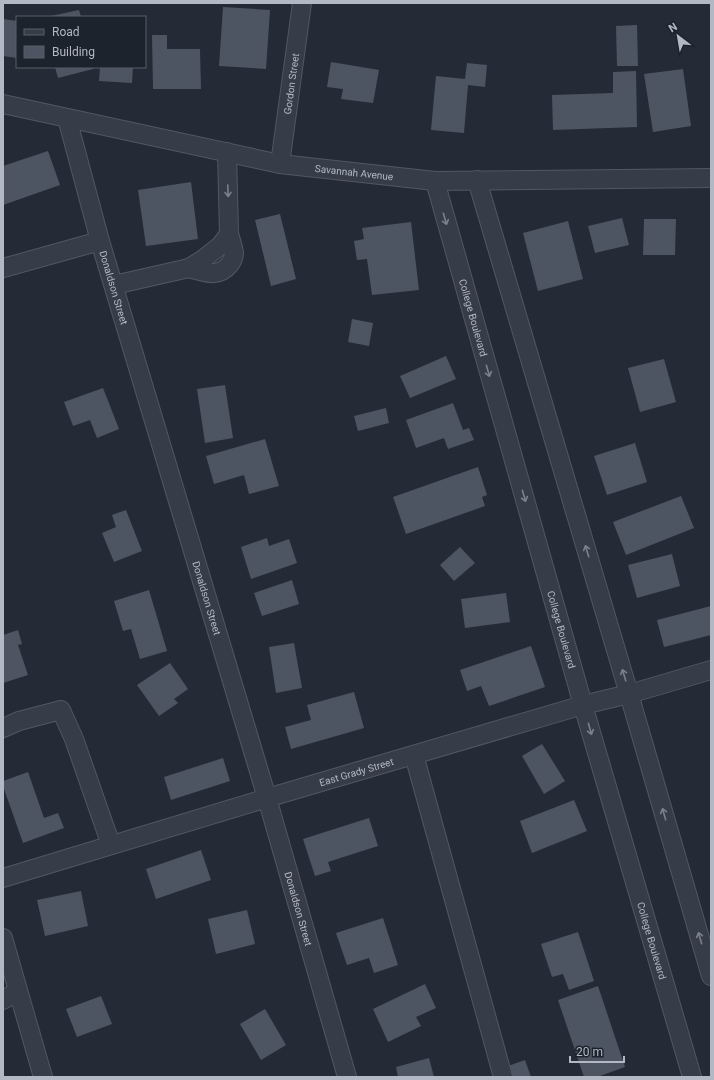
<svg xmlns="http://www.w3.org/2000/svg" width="714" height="1080" font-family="Roboto,sans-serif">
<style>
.building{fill:#4d5562}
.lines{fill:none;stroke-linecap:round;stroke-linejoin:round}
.minor-casing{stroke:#525862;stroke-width:20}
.minor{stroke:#373d48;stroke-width:18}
.oneway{stroke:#7b818c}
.labels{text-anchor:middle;stroke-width:3.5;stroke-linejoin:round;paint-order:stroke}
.street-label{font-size:10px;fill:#b2b8c4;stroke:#1d232c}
</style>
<rect width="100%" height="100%" fill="#242b37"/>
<g class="building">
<path d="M223 7 270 10 266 69 219 66Z"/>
<path d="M79 10 81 17H51V16Z"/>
<path d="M3 19 17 21V58L3 56Z"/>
<path d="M637 25 638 66H617L616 26Z"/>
<path d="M152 35H167V49H200L201 89H153Z"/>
<path d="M331 62 379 70 373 103 341 99 343 89 327 87Z"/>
<path d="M467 63 487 65 485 87 468 85 464 133 431 130 436 76 465 79Z"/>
<path d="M55 67H93V69L58 78Z"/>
<path d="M100 67H133L132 83 99 81Z"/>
<path d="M683 69 691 126 653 132 644 74Z"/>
<path d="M636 71 637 127 553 130 552 95 613 93V72Z"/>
<path d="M48 151 60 185 3 205V166Z"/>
<path d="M191 182 198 239 146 246 138 190Z"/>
<path d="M280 214 296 279 271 286 255 220Z"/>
<path d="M622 218 629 245 595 253 588 226Z"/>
<path d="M644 219H676L675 255H643Z"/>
<path d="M568 221 583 279 538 291 523 233Z"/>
<path d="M411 222 419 290 372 295 367 259 357 260 354 241 364 239 362 228Z"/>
<path d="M352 319 373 323 369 346 348 342Z"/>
<path d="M446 356 456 379 410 398 400 376Z"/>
<path d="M664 359 676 402 640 412 628 368Z"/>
<path d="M225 385 233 438 205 443 197 389Z"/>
<path d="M103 388 119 429 97 438 90 420 73 426 64 402Z"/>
<path d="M453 403 463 430 469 428 474 440 448 449 444 438 416 448 406 420Z"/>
<path d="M386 408 389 423 358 431 354 416Z"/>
<path d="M265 439 279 486 249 494 244 475 214 484 206 456Z"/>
<path d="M635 443 647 482 607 495 594 456Z"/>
<path d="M478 467 487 495 482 497 485 506 406 534 393 497Z"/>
<path d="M681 496 694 528 626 555 613 522Z"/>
<path d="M126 510 142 551 114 562 102 533 116 527 112 515Z"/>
<path d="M267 538 269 546 289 539 297 563 251 579 241 547Z"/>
<path d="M460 547 475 563 454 581 440 565Z"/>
<path d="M672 554 680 586 637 598 628 565Z"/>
<path d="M292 580 299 604 262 616 254 593Z"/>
<path d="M149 590 167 651 140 659 131 629 123 631 114 601Z"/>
<path d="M506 593 510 622 465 628 461 599Z"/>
<path d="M711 606V635L664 647 657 620Z"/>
<path d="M18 630 22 644 18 645 28 675 3 683V635Z"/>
<path d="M294 643 302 688 276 693 269 647Z"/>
<path d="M531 646 545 687 489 706 481 686 467 691 460 670Z"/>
<path d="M170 663 188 689 174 699 178 703 159 716 137 685Z"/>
<path d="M354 692 364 728 291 749 285 727 311 720 307 705Z"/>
<path d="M542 744 565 781 544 794 522 756Z"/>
<path d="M223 758 230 781 171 800 164 777Z"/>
<path d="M28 772 44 818 58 813 64 828 23 843 3 786V781Z"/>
<path d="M574 800 587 831 532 853 520 821Z"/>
<path d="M369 818 378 846 328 862 331 871 315 876 303 839Z"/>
<path d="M201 850 211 880 156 899 146 869Z"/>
<path d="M81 891 88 926 45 936 37 900Z"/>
<path d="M247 910 255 944 216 954 208 919Z"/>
<path d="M383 918 398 965 374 973 369 958 347 965 336 933Z"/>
<path d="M578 932 594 981 569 990 563 974 552 977 541 944Z"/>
<path d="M425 984 436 1008 416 1017 421 1026 388 1042 373 1009Z"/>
<path d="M598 986 625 1067 597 1077H584L558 1000Z"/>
<path d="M101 996 112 1024 77 1037 66 1009Z"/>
<path d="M265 1009 286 1045 261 1060 240 1024Z"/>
<path d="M429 1058 434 1077H398L396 1067Z"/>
<path d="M525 1060 531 1077H509L505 1067Z"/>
</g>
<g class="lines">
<g class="minor-casing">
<g id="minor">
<path id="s1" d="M3 104 280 164 435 181 711 178"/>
<path id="s2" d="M67 118 100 241 267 798 347 1077"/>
<path id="s3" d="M280 164 302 3"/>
<path d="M477 180 629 694 711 976"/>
<path id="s4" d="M435 181 583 705 692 1077"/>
<path d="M3 268 100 241"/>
<path d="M189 268C204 272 218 279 230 264 232 261 234 257 234 253 233 247 231 240 229 234"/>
<path d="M114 285 189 268 202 260 221 245 229 234 227 152"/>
<path d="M3 728 19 721 61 710 74 739 111 845"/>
<path d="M414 755 503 1077"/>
<path id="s5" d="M3 878 267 798 583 705 629 694 711 670"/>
<path d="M3 938 43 1077"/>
<path d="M3 1000 18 991"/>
</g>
</g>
<use href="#minor" class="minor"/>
</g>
<defs><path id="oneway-shaft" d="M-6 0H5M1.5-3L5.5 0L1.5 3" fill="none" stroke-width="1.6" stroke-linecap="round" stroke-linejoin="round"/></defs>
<g class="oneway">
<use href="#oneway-shaft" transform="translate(228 191) rotate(88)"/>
<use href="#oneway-shaft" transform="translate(445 219) rotate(74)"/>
<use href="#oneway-shaft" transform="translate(488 371) rotate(74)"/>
<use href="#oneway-shaft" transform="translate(524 496) rotate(74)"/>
<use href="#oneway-shaft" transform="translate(587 551) rotate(-107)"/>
<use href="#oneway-shaft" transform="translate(624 675) rotate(-107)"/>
<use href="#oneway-shaft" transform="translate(590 729) rotate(74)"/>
<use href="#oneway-shaft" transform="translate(664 814) rotate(-106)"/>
<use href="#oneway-shaft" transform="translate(700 938) rotate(-106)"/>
</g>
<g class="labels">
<g class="street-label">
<text dy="4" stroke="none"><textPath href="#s3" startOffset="81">Gordon Street</textPath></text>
<text dy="4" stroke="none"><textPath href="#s1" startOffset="358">Savannah Avenue</textPath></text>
<text dy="4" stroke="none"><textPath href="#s2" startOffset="176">Donaldson Street</textPath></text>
<text dy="4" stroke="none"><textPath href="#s4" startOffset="142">College Boulevard</textPath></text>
<text dy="4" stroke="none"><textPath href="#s2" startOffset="500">Donaldson Street</textPath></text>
<text dy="4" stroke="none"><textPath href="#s4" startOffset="466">College Boulevard</textPath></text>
<text dy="4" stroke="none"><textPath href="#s5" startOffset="369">East Grady Street</textPath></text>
<text dy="4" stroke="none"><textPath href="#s2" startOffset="824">Donaldson Street</textPath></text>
<text dy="4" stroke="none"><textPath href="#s4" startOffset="790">College Boulevard</textPath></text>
</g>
</g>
<rect width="714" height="1080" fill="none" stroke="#b2b8c4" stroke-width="8"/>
<rect x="16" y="16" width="130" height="52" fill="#1d232c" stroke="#595f69"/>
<rect x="24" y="29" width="20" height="6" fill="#373d48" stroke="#595f69"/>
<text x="52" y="36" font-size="12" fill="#b2b8c4">Road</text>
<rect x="24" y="46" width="20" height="12" fill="#4d5562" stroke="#595f69"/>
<text x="52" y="56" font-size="12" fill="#b2b8c4">Building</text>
<g transform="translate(678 36) rotate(329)" stroke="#1d232c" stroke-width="3" paint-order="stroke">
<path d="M0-3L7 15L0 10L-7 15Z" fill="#b2b8c4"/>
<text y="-6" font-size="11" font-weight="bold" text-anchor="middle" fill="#b2b8c4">N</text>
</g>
<path d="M570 1056v6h54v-6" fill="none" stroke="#b2b8c4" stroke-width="2"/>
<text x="576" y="1056" font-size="12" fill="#b2b8c4" stroke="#1d232c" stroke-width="3" paint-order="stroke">20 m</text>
</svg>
